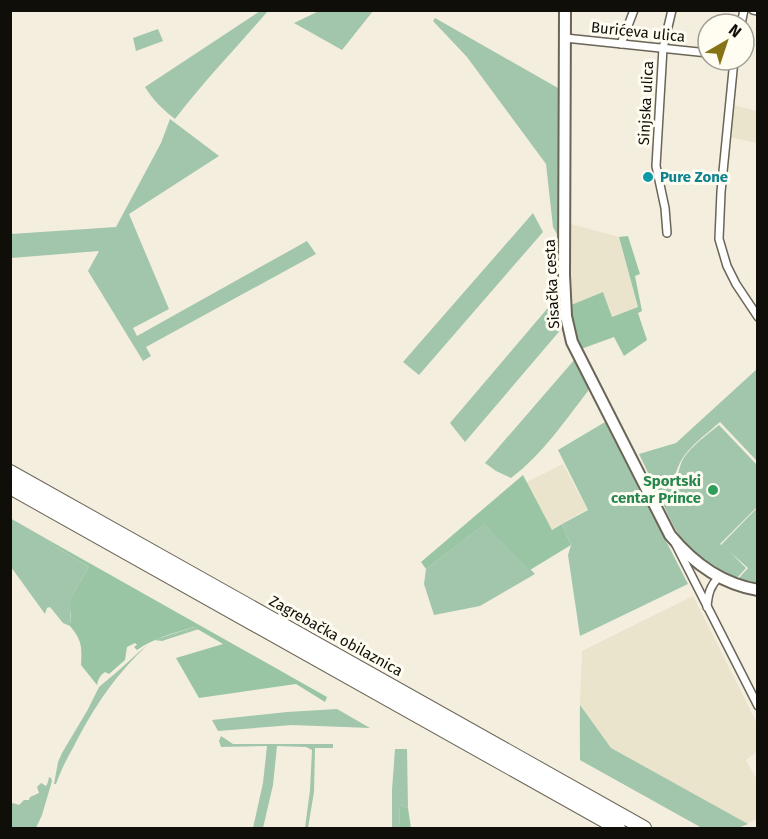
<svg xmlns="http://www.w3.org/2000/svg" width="768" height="839" font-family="'Fira Sans',sans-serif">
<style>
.built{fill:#ebe4cc}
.green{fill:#a2c6ab}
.forest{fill:#9ac5a5}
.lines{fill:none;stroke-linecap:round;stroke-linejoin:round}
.street-casing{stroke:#6a6557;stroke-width:10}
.secondary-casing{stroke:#6a6557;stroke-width:14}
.highway-casing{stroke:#6a6557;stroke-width:16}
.street{stroke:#fff;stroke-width:7}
.secondary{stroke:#fff;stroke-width:10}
.highway{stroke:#fff;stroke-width:14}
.culture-dot{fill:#0f9aa8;stroke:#fffcf2;stroke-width:2}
.leisure-dot{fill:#2e9e5b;stroke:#fffcf2;stroke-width:2}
.labels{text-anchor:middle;stroke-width:6;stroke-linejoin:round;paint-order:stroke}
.street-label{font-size:15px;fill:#0f0e08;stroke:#fffcf2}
.culture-label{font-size:15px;font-weight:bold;fill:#0d838f;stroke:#fffcf2;text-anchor:start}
.leisure-label{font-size:15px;font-weight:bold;fill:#27864d;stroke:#fffcf2;text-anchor:end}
</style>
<rect width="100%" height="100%" fill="#f4eede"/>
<g class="built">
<path d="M734 105 757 111V143L729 137Z"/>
<path d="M571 224 619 237 638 307 612 317 603 292 571 305Z"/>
<path d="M563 464 587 509 551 530 525 483Z"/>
<path d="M693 596 757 723V752L746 760 757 780V819L738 828H702L580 760 579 722 582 651Z"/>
</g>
<g class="green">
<path d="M260 11H268C237 47 204 81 175 119 163 110 153 100 145 87Z"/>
<path d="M319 11V10L373 11 342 50 294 23Z"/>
<path d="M435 18 558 88 559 238 553 227 546 164 467 57 433 21Z"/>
<path d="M158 29 163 41 136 51 133 38Z"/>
<path d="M170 119 219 156 129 214 169 309 133 328 137 336 307 241 316 254 146 347 151 356 143 361 88 271 99 251 11 258V234L116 227 161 143Z"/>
<path d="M533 213 543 232 419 375 403 362Z"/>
<path d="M558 296 559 312 563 327 465 442 450 423Z"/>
<path d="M575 359 588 384V391C564 422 542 455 511 478L496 471 485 463Z"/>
<path d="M757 369V461L720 422C700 440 679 452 674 481 679 476 679 466 683 459 692 445 707 435 719 425L757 465V507L720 544 721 545 757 508V584L738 579 748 568 730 552 746 568 737 578C717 568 689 552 677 532 671 522 667 512 662 502L667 494 661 500 639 454 676 443Z"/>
<path d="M605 422 688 584 580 636 568 555 571 545 562 524 588 510 558 450Z"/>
<path d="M10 518 52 542 51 544 89 567 74 592 70 615V626L63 623 50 607 47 608 45 614 11 567Z"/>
<path d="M486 523 535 574 480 606 434 615 424 584 426 569Z"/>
<path d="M194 627 199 629 162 641 154 640Z"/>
<path d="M148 645C116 673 93 709 74 746 67 758 61 770 56 784H54L58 762 62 753 87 711 99 687 118 671 139 652Z"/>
<path d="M580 705 611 748 748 824 738 828H702L580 760Z"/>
<path d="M337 709 370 728 292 725 218 731 212 720 287 712Z"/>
<path d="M221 736 233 744H333V748H315L314 792 308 828H305L310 790 312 750 306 747 277 746 273 785 263 828H253L263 783 267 746 221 747 219 741Z"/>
<path d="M395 749H407L408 808 399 804 400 828H392V790Z"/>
<path d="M49 777 51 778 52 781 42 815 36 828H11V805L13 803 19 805 24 800H29L30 797 39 793 37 787 41 783 46 786 48 782Z"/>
</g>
<g class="forest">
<path d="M628 236 640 274 635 276 642 311 638 313 647 340 624 356 614 337 581 349 575 335 571 305 603 292 612 317 638 307 619 237Z"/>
<path d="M523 475 552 530 562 524 571 545 530 570 485 524 426 569 421 562Z"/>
<path d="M52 542 327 697 325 702 296 684 199 698 176 658 223 644 194 627C174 633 154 638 137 650L134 647 137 645 135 643 127 647 125 660 109 674 105 672C100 675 98 680 97 685L81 665C82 647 82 640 70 626L71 602 74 592 89 567 51 544Z"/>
<path d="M399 804 408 808 411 828H400Z"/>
</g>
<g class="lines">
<g class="street-casing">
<g id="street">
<path d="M753 10 758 11"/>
<path d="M741 24 744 10"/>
<path d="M565 38 708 53"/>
<path d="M621 44 634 10"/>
<path d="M734 60 721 192 719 239 727 266 736 284 758 317"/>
<path d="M667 233 665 208 656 166 663 48 672 10"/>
<path d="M676 545 758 706"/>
<path d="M707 607C708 594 710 586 719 577"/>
</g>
</g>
<g class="secondary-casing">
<path id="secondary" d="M565 10 564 275 566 316 572 342 670 535C693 563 722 584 758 590"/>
</g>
<g class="highway-casing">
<g id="highway">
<path d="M10 472 644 828"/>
<path d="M10 487 618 828"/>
</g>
</g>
<use href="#street" class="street"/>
<use href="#secondary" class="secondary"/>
<use href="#highway" class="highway"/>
</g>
<circle class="culture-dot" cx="648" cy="177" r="6"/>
<circle class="leisure-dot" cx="713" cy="490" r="6"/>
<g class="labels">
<g class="street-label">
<text transform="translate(638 32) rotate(6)" y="5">Burićeva ulica</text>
<text transform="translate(646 103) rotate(-87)" y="5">Sinjska ulica</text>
<text transform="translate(552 284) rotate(-93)" y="5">Sisačka cesta</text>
<text transform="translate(336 636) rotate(29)" y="5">Zagrebačka obilaznica</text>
</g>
<g class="culture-label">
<text x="660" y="182">Pure Zone</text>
</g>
<g class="leisure-label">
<text x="701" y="486">Sportski<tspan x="701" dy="17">centar Prince</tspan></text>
</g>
</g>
<rect width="768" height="839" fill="none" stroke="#0f0e08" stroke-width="24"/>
<g transform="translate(726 42) rotate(39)"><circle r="28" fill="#fffcf2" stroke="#9f9d94" stroke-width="1.5"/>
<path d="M0-4.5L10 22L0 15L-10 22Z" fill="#847416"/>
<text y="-9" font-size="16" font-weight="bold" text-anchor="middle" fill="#0f0e08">N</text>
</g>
</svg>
